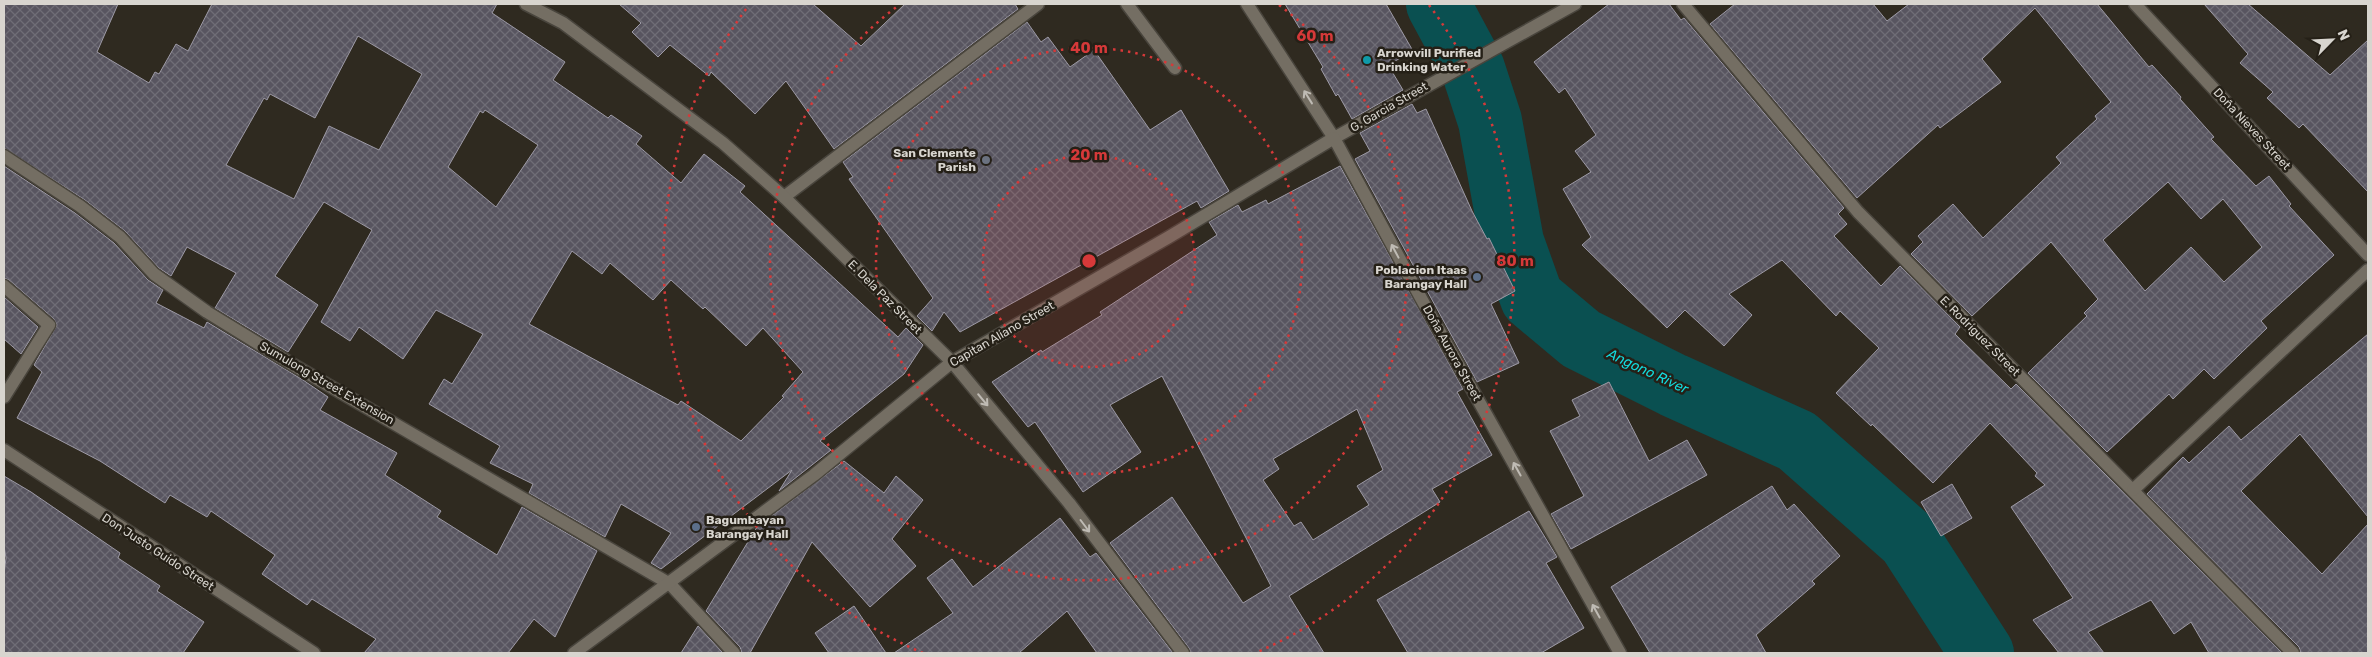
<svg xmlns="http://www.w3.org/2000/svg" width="2372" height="657" font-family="Rubik,sans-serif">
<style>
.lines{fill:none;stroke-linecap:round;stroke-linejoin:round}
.river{stroke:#0a5051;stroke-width:64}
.building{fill:url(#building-cross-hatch);stroke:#9d9aa6;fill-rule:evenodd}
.lane-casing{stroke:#49453d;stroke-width:15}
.street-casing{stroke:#49453d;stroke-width:15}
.secondary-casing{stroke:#49453d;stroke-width:15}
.lane{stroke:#746e63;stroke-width:12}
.street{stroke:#746e63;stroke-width:12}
.secondary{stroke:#746e63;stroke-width:12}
.oneway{stroke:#bfbbb4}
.ring{fill:none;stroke:#d63939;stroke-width:2.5;stroke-dasharray:2.5 5}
.culture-dot{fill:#0f9aa8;stroke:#252017;stroke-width:2}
.worship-dot{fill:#6b7280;stroke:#252017;stroke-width:2}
.service-dot{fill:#5c6f8a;stroke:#252017;stroke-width:2}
.labels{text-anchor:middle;stroke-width:5;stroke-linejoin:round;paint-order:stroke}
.poi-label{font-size:12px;font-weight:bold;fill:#d8d5cf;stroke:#252017;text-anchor:start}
.street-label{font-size:12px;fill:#d8d5cf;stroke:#252017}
.water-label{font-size:14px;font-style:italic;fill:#12dbde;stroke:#252017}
.centre{fill:#d63939;stroke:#252017;stroke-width:2.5}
.ring-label{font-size:15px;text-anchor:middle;font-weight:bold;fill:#d63939;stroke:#252017;stroke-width:5;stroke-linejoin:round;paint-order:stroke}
</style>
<defs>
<pattern id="building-cross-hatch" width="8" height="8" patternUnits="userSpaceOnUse" patternTransform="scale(1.25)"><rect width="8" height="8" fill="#585560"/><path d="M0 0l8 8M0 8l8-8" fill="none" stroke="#6f6d76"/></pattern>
</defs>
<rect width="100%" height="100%" fill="#2f2a20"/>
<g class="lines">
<path class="river" d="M1438 4 1473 69 1490 121 1512 242 1532 298 1581 339 1673 385 1797 441 1909 540 1982 653"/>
</g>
<g class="building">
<path d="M4 4H118L97 52 149 83 155 72 159 74 176 44 188 51 212 4H497L492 13 565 62 553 80 608 118 611 115 642 136 636 144 681 183 704 154 745 186 740 192 898 337 906 328 923 345 904 374 820 441 831 450 779 491 792 470 661 569 651 563 671 533 621 504 605 537 529 493 533 484 490 463 500 446 429 404 444 379 452 384 483 334 436 310 403 359 359 327 350 341 321 322 372 230 324 202 275 276 318 305 288 352 215 308 236 273 187 247 171 276 159 268 125 231 85 200 4 148ZM358 36 422 74 379 150 329 126 294 199 226 165 264 98 267 100 270 94 315 118ZM485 110 538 145 496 207 448 167 480 111 483 113ZM572 251 602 274 610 263 653 300 671 280 703 309 705 307 746 346 763 328 803 372 782 396 784 397 741 441 681 401 678 405 529 324Z"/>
<path d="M619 4H813L861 46 905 4H1015L1018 9 834 149 786 81 755 114 711 72 709 76 670 45 658 57 632 32 641 23Z"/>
<path d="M1285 4H1386L1413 51 1388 65 1403 90 1352 119 1338 94 1336 96 1321 69 1323 67Z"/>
<path d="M1609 4H1669L1681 20 1684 18 1844 208 1838 214 1847 224 1834 236 1881 286 1900 266 1960 327 1955 334 2011 389 2016 384 2282 653H2209L2191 622 2174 634 2151 600 2088 632 2104 653H2059L2033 620 2073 598 2011 507 2045 485 2035 476 2037 473 1990 423 1933 483 1872 424 1871 426 1836 393 1879 348 1840 311 1836 316 1782 260 1729 294 1752 315 1724 346 1685 310 1667 328 1582 245 1591 237 1563 189 1591 172 1575 151 1596 135 1565 88 1559 93 1534 62Z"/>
<path d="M1735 4H1873L1887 21 1909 4H2097L2149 67 2152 65 2181 97 2180 99 2214 137 2211 139 2256 186 2269 176 2291 204 2289 206 2334 255 2261 321 2267 328 2214 379 2204 369 2173 399 2169 394 2107 452 2028 373 2087 316 2084 313 2098 299 2051 242 1972 316 1911 254 1923 242 1918 236 1953 204 1983 238 2061 163 2056 157 2097 119 2095 116 2111 102 2035 8 1982 59 2001 82 1940 128 1938 125 1857 198 1710 24ZM2168 182 2201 219 2223 199 2262 247 2224 282 2191 247 2145 291 2103 240Z"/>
<path d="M2204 4H2248L2330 75 2368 40V192L2303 124 2299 128 2267 98 2273 92 2240 63 2248 54Z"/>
<path d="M1027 22 1041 42 1048 37 1070 67 1094 50 1150 130 1181 110 1229 191 1201 208 1197 201 960 332 944 312 932 331 917 316 933 298 849 179 853 177 843 162Z"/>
<path d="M1412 104 1417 113 1426 109 1472 211 1487 239 1489 238 1515 291 1491 304 1519 363 1477 382 1355 159 1370 151 1360 133Z"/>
<path d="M4 166 75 213 114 243 148 280 163 290 156 303 204 328 207 322 303 380 328 397 320 410 397 453 385 475 441 511 437 517 497 555 522 507 597 551 555 637 534 619 508 653H364L376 639 312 599 307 605 262 574 275 555 211 511 207 517 170 495 165 503 100 461 17 418 42 372 34 365 57 325 54 319 9 280 4 278Z"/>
<path d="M1340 166 1463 389 1457 392 1492 455 1432 489 1440 502 1289 596 1324 653H1191L1189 648 1110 543 1172 497 1243 603 1271 586 1162 376 1110 405 1141 452 1083 492 1035 422 1028 427 992 382 1041 350 1042 352 1102 315 1100 312 1217 235 1209 222 1238 205 1242 212 1266 200 1268 204ZM1357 409 1383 470 1357 486 1369 505 1313 540 1301 522 1294 526 1263 480 1279 469 1273 459Z"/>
<path d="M4 297 38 327 21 354 4 339Z"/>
<path d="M2368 334V517L2300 434 2241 491 2322 574 2368 524V653H2301L2299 647 2147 494 2183 457 2189 463 2229 426 2241 440Z"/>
<path d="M1609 382 1649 461 1687 440 1707 475 1571 549 1551 514 1584 496 1550 431 1580 416 1572 400Z"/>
<path d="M844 461 884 493 896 476 923 500 892 539 916 566 870 607 812 542 750 653H742L740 647 706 611 757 527Z"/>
<path d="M4 476 31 492 120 553 118 558 160 586 157 591 204 622 183 653H4V574L6 558 4 546Z"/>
<path d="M1952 484 1972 518 1941 536 1921 502Z"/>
<path d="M1772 486 1787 510 1794 504 1840 556 1812 581 1815 584 1756 635 1766 653H1650L1611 587Z"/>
<path d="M1529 511 1557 557 1546 563 1584 628 1541 653H1408L1377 600Z"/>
<path d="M1060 518 1090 557 1096 553 1173 653H1097L1067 611 1019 653H894L953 613 927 578 952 559 973 587Z"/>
<path d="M854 606 886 653H829L815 633Z"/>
<path d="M698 626 723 653H681Z"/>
</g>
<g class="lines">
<g class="lane-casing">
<g id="lane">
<path d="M1127 4 1175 68"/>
<path d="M784 197 1038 4"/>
</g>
</g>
<g class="street-casing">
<g id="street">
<path d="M526 4 563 23 723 143 784 197 952 362 1069 503 1183 653"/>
<path d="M1247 4 1334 138 1575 4"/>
<path d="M1683 4 1858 212 2293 653"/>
<path d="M2135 4 2368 255"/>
<path d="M4 156 80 206 120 237 154 274 207 312 290 363 670 584 734 653"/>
<path d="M4 286 49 325 4 397"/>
<path d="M2133 490 2368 270"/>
</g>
</g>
<g class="secondary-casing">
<g id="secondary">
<path d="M4 450 314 653"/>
<path d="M574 653 814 475 952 362 1169 237 1334 138 1422 300 1620 653"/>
</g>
</g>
<use href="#lane" class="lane"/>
<use href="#street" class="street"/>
<use href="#secondary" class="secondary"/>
</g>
<defs><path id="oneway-shaft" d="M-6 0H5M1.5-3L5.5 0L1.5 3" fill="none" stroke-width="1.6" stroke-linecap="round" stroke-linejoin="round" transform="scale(1.25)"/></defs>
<g class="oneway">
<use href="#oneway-shaft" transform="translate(1308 97) rotate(-122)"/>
<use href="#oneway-shaft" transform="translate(1395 251) rotate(-118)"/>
<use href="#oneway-shaft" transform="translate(983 400) rotate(50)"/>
<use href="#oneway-shaft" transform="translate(1517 469) rotate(-119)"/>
<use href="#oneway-shaft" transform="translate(1085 526) rotate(53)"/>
<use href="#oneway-shaft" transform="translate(1596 611) rotate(-119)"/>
</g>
<circle cx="1089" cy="261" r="106" fill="#d63939" fill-opacity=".12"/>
<g class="ring">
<circle cx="1089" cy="261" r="106"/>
<circle cx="1089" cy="261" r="213"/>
<path d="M1279 5A319 319 0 1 1 899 5"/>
<path d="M923 653A426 426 0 0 1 749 5M1429 5A426 426 0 0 1 1255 653"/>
</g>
<circle class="culture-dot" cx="1367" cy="60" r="5"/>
<circle class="worship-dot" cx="986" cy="160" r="5"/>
<g class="service-dot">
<circle cx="1477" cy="277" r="5"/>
<circle cx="696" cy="527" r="5"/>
</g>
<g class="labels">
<g class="poi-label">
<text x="1377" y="57">Arrowvill Purified<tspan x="1377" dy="14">Drinking Water</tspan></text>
<text x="976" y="157" text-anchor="end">San Clemente<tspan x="976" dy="14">Parish</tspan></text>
<text x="1467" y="274" text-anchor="end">Poblacion Itaas<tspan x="1467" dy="14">Barangay Hall</tspan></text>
<text x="706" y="524">Bagumbayan<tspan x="706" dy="14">Barangay Hall</tspan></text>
</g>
<g class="street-label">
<text transform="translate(1389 107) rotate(-30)" y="4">G. Garcia Street</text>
<text transform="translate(2252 129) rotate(47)" y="4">Doña Nieves Street</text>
<text transform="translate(885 297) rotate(45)" y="4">E. Dela Paz Street</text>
<text transform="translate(1002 334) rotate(-30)" y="4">Capitan Aliano Street</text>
<text transform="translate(1980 336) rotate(45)" y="4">E. Rodriguez Street</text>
<text transform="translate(1452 353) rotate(61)" y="4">Doña Aurora Street</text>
<text transform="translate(327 383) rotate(30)" y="4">Sumulong Street Extension</text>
<text transform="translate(158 552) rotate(33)" y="4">Don Justo Guido Street</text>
</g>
<g class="water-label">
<text transform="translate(1648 371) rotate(25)" y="5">Angono River</text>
</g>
</g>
<circle cx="1089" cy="261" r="8" class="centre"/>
<g class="ring-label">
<text x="1315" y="41">60 m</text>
<text x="1089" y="53">40 m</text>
<text x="1089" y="160">20 m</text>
<text x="1515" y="266">80 m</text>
</g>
<rect width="2372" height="657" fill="none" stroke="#d8d5cf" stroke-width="10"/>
<g transform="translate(2332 40) rotate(66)" stroke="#252017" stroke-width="4" paint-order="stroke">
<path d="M0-4L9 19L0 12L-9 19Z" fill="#d8d5cf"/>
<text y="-8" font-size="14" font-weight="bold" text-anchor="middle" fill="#d8d5cf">N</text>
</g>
</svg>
